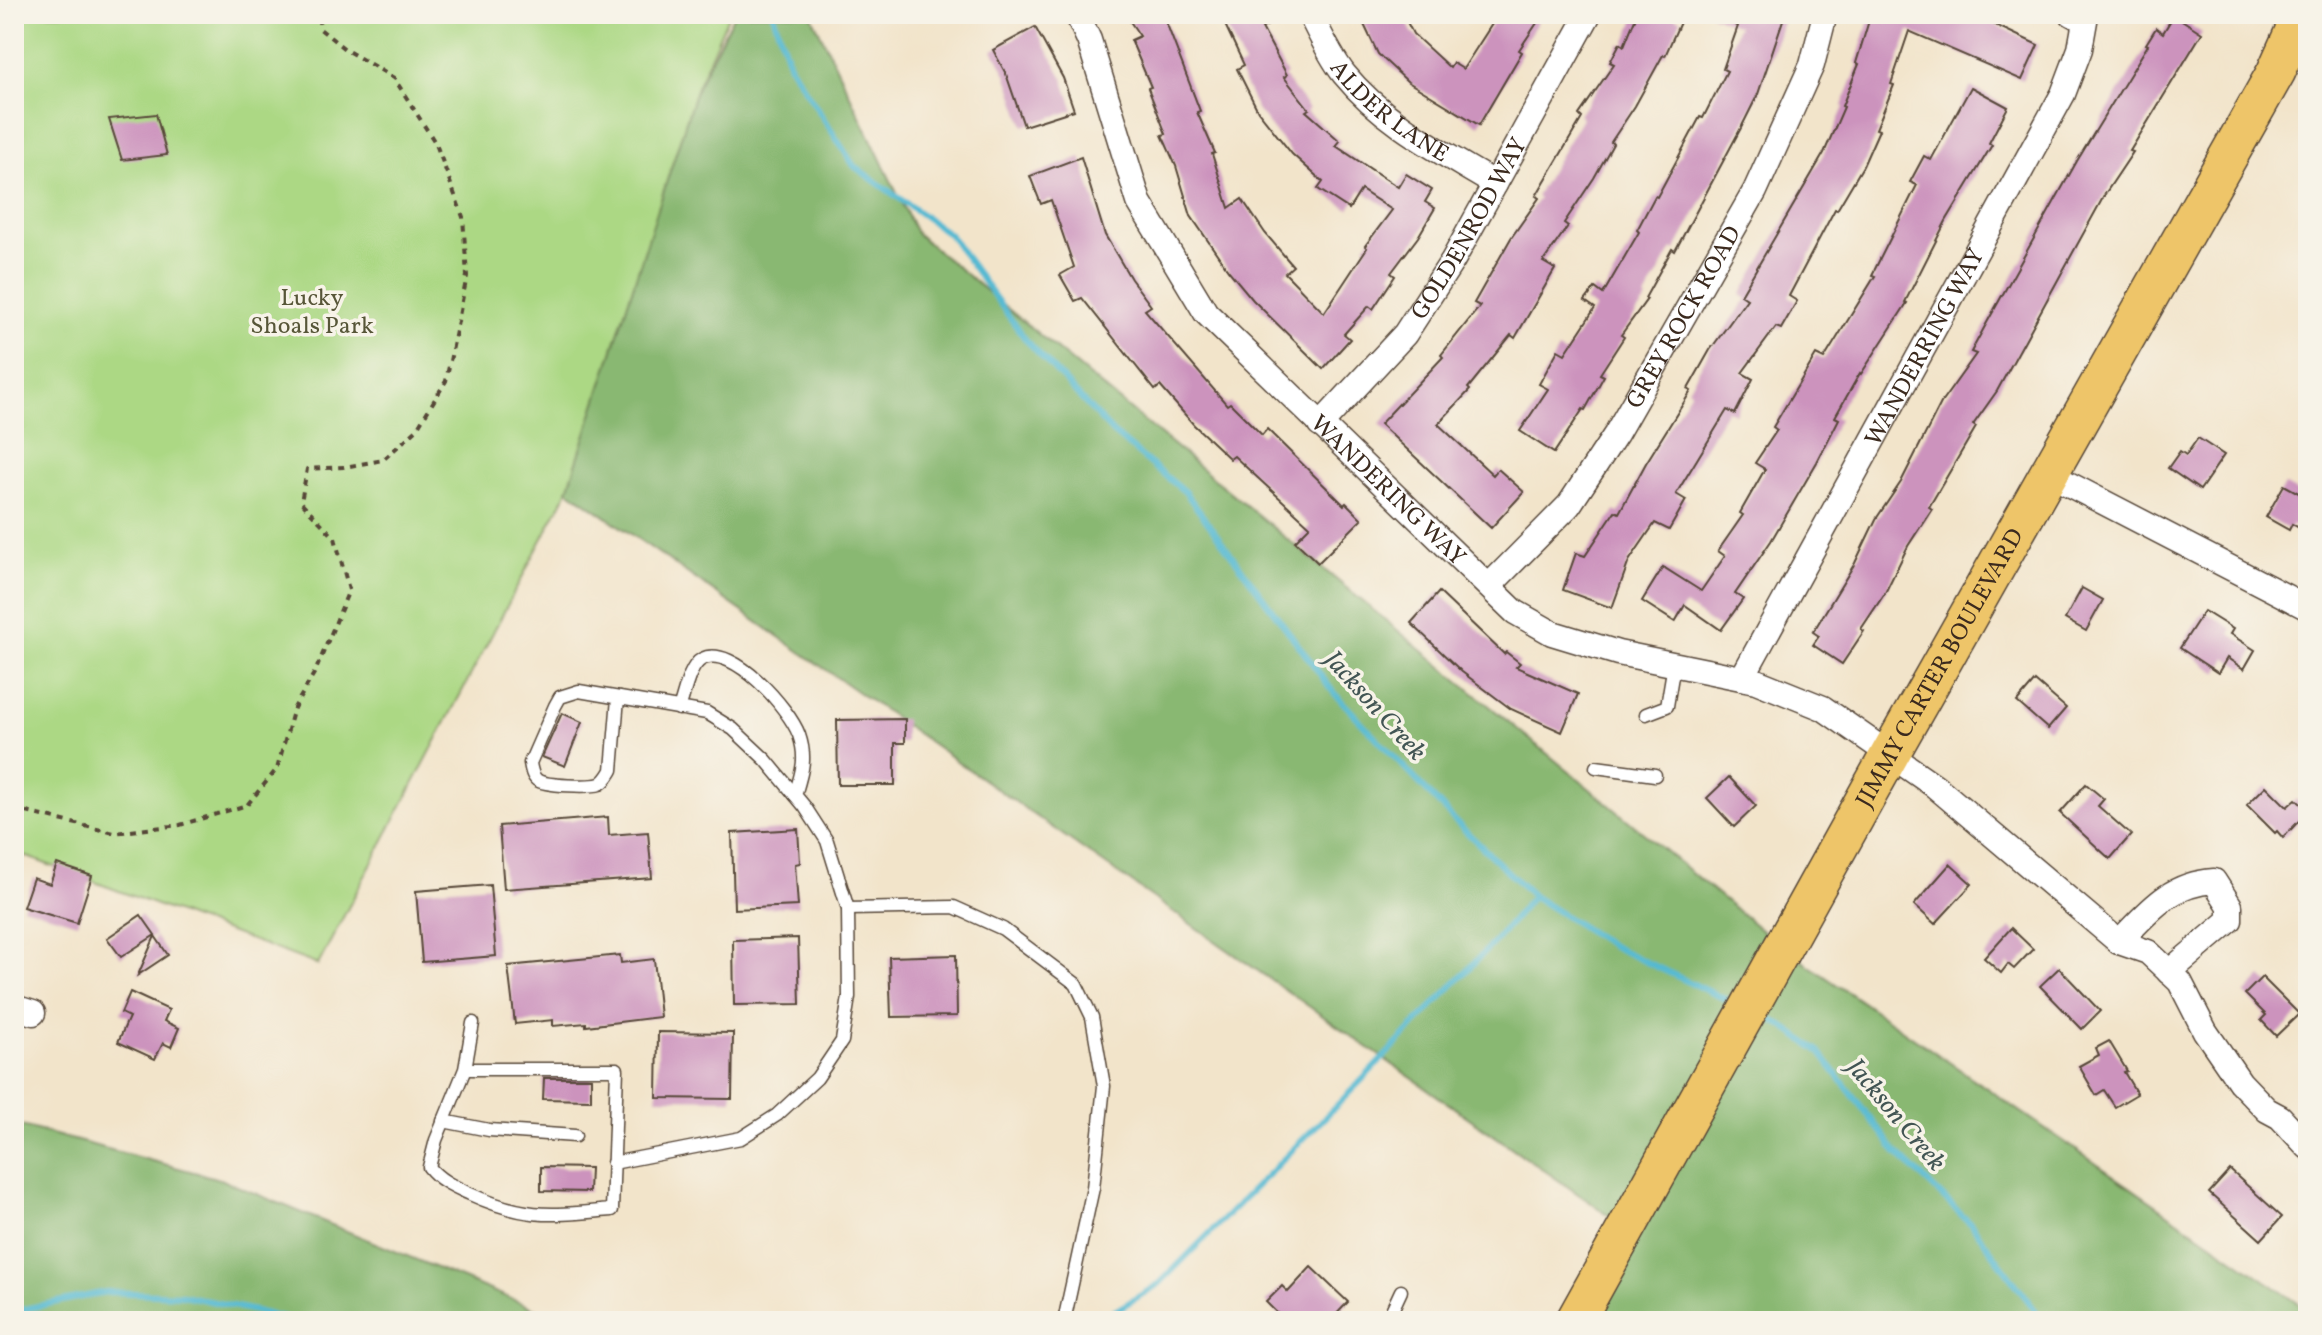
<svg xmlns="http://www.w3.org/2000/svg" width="2322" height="1335" font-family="Vollkorn,serif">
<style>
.green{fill:#acd884;stroke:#748151;stroke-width:2}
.forest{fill:#89b872;stroke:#627148;stroke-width:2}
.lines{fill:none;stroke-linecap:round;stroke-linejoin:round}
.stream{stroke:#54b9d2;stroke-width:6}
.building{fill:#cc93bd}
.service-casing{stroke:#564638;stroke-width:15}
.minor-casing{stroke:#564638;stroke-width:27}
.primary-casing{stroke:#564638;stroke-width:41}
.path{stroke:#564638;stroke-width:4;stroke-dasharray:6 6;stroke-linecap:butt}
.service{stroke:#fff;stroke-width:12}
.minor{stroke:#fff;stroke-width:24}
.primary{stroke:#eec569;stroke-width:38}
.labels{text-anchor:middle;stroke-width:7;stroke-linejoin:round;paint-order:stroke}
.street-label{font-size:24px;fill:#3b2a1e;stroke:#f7f3e8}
.park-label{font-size:24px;fill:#575638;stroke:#f7f3e8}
.water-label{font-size:26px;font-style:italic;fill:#425554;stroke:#f7f3e8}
</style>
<rect width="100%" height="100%" fill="#f7f3e8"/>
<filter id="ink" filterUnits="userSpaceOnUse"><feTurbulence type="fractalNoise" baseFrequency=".0125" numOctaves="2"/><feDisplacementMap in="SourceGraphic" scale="16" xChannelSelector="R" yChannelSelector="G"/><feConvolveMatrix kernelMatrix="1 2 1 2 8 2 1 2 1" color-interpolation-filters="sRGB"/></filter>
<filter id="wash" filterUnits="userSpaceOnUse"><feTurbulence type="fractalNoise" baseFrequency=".006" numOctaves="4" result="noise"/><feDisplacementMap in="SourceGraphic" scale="32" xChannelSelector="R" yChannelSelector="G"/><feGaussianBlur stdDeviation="1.8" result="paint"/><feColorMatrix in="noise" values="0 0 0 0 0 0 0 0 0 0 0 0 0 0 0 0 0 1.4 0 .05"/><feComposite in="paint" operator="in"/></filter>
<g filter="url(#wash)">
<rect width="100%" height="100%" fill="#f2e4ca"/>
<path class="green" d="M14 14H729L697 87 568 490 318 965 14 852Z"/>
<g class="forest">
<path d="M734 14H811L916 233 1778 944 2308 1310V1321H1573L1627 1228 568 490 697 87Z"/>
<path d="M14 1124 220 1179 565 1321H14Z"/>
</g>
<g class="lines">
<g class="stream">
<path d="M773 14 790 66 854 166 949 234 1026 340 1113 433 1185 492 1334 693 1455 821 1533 896 1612 946 1736 1004"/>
<path d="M1761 1015 1780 1024 1819 1051 1896 1152 1972 1225 2041 1318 2048 1321"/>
<path d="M14 1311 106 1292 183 1295 299 1321"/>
<path d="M982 1321 993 1317 1100 1320 1159 1284 1362 1080 1497 939 1533 896"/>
</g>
</g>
<g id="blocks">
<g class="building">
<path d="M1125 14H1163L1200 111 1197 112 1215 153 1212 154 1229 208 1242 199 1265 233 1293 266 1285 273 1324 313 1367 248 1365 246 1392 210 1361 190 1349 209 1318 189 1323 182 1292 154 1258 111 1237 69 1244 65 1220 14H1262L1268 25 1262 28 1287 75 1284 77 1309 109 1306 111 1340 141 1336 146 1398 187 1406 174 1432 190 1425 202 1435 208 1418 237 1391 273 1395 276 1373 309 1369 306 1344 334 1350 339 1323 369 1253 300 1228 270 1191 216 1176 166 1162 135 1166 134 1148 88 1151 87 1131 40 1140 36Z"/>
<path d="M1359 14H1403L1413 34 1450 68 1453 63 1463 69 1492 24 1476 14H1543L1519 50 1522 52 1479 125 1408 82 1378 54Z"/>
<path d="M1637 14H1667L1681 20 1665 56 1663 55 1635 106 1611 142 1613 144 1594 178 1564 223 1568 226 1543 262 1555 269 1515 338 1511 335 1468 388 1470 390 1438 424 1493 475 1498 469 1524 492 1491 528 1380 424 1443 357 1441 355 1480 306 1474 303 1511 238 1539 198 1536 196 1582 118 1579 115 1614 64 1610 62 1620 43 1624 46Z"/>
<path d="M1709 14H1785L1758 94 1742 126 1675 251 1672 249 1645 298 1647 299 1621 335 1624 337 1600 374 1604 376 1585 410 1583 409 1554 453 1520 431 1548 389 1539 384 1558 350 1565 354 1595 308 1585 301 1595 288 1603 294 1639 232 1637 230 1655 196 1657 197 1700 117 1703 118 1727 71 1723 69 1738 26Z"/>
<path d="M1871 14H1972L2038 45 2022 80 1909 31 1891 84 1894 85 1876 129 1879 130 1863 166 1837 210 1835 209 1789 296 1797 301 1781 329 1776 327 1742 373 1753 379 1735 414 1727 410 1676 494 1686 500 1669 530 1655 523 1629 561 1612 608 1563 590 1576 553 1585 556 1615 511 1619 513 1646 463 1691 391 1688 389 1710 350 1747 299 1741 295 1824 153 1844 107 1842 106 1859 64 1856 63Z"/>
<path d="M2174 15 2202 33 2130 151 2133 152 2105 194 1997 391 1973 425 1976 427 1929 507 1932 509 1908 546 1885 593 1861 629 1864 631 1842 664 1813 645 1819 636 1813 632 1855 563 1876 519 1901 482 1941 403 1976 354 1971 352 1984 328 2077 161 2148 45 2146 44 2156 28 2163 33Z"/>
<path d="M1035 27 1063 78 1074 110 1024 126 1006 74 993 50Z"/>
<path d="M1971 87 2008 107 1989 143 1992 145 1946 221 1905 302 1907 303 1861 374 1860 373 1835 417 1839 419 1817 462 1771 541 1735 594 1743 599 1721 630 1685 605 1675 622 1642 601 1663 567 1701 591 1725 556 1718 551 1743 515 1740 513 1765 469 1755 463 1777 430 1773 427 1816 355 1824 359 1875 276 1872 275 1917 185 1910 182 1924 156 1931 160Z"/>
<path d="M156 114 167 155 122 160 109 119Z"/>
<path d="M1081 157 1105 235 1131 279 1151 306 1145 310 1227 405 1230 403 1262 435 1267 429 1344 505 1346 503 1362 519 1318 563 1295 541 1310 526 1234 456 1230 459 1194 425 1160 386 1155 390 1082 298 1075 301 1060 275 1074 267 1051 200 1041 204 1030 176Z"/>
<path d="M2198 438 2224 455 2200 490 2168 468 2180 451 2186 455Z"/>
<path d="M2284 485 2308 498V533L2292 524 2289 530 2266 517Z"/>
<path d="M2082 588 2103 600 2086 631 2065 619Z"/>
<path d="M1439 592 1504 654 1506 652 1520 663 1516 667 1578 694 1562 732 1511 709 1462 672 1411 623Z"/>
<path d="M2204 611 2233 629 2230 634 2255 650 2244 669 2227 658 2218 673 2180 648Z"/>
<path d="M2035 681 2066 708 2048 729 2017 702Z"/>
<path d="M562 713 582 722 565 766 542 757Z"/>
<path d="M905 719V743H895V785H838L837 720Z"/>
<path d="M1729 777 1756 806 1734 827 1707 798Z"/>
<path d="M2086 784 2104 799 2098 806 2131 835 2110 859 2060 813Z"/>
<path d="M2266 786 2287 807 2296 799 2308 811 2283 838 2277 831 2275 833 2247 805Z"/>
<path d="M608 817 609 835 648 832 652 878 504 889 499 826Z"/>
<path d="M798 829 800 863 795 864 798 906 734 909 732 833Z"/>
<path d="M57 864 92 876 77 923 23 907 33 878 50 884Z"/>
<path d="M1950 864 1972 884 1935 924 1914 905Z"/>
<path d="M490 885 496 956 422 962 416 891Z"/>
<path d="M141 915 155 935 121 957 107 938Z"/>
<path d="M2011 928 2033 949 2014 969 2008 964 2001 973 1984 958Z"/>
<path d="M155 936 168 955 138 975Z"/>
<path d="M798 938 800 1004 734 1005 733 940Z"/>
<path d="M620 955 621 963 654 959 660 1017 586 1026V1023L553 1026V1020L515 1024 508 966Z"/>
<path d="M956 955 957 1016 891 1017 889 957Z"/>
<path d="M2059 968 2100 1011 2082 1029 2040 986Z"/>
<path d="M2262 977 2299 1014 2276 1036 2261 1020 2266 1015 2245 994Z"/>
<path d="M130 992 169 1010 164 1021 179 1028 171 1047 163 1043 155 1059 118 1042 129 1017 121 1013Z"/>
<path d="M658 1032 733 1033 732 1099 657 1098Z"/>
<path d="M2109 1041 2127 1071 2124 1072 2137 1094 2115 1107 2104 1090 2096 1095 2079 1066 2099 1055 2096 1048Z"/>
<path d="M544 1078H591V1100L543 1099Z"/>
<path d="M541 1167 590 1168 589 1192 541 1191Z"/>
<path d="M2230 1170 2282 1217 2261 1240 2209 1193Z"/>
<path d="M1311 1267 1348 1302 1330 1321H1285L1266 1302 1282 1286 1288 1292Z"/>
</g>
</g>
</g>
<g filter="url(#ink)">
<use href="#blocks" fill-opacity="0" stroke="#564638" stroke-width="2"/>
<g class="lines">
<g class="service-casing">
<g id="service">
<path d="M679 709C684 695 689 666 702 659 733 643 790 710 799 735 807 758 802 772 795 795"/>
<path d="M1646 714 1667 706 1674 664"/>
<path d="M1596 767 1655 775"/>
<path d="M848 909 954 907 1003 929 1076 984 1092 1017 1104 1086 1093 1188 1064 1321"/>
<path d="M465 1069H617L612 1210C552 1215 527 1220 470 1194 455 1187 440 1181 429 1167L436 1140 465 1069 473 1023"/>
<path d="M443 1121 489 1130 575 1136"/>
<path d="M613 1163 741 1138 777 1115 817 1078 842 1041 849 997 848 909 827 841 805 807 766 760 733 729 707 713 579 691 560 697 555 706 530 763C531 769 532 776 537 780 545 786 591 787 600 784 606 781 609 775 612 770L618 698"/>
<path d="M1387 1321 1401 1291"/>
</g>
</g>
<g class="minor-casing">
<g id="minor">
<path id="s1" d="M1077 14 1089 40 1139 202 1206 313 1515 612 1552 633 1618 653 1756 681 1823 708 1935 786 2119 942 2148 952 2180 982 2205 1031 2240 1082 2267 1110 2280 1117 2308 1147"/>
<path id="s2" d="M1310 14C1320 34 1330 56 1344 74 1384 123 1442 152 1495 184"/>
<path id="s3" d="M1320 425 1405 334 1453 260 1589 14"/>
<path d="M2049 474 2308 608"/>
<path id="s4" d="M1489 586 1569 505 1616 434 1755 191 1812 65 1825 14"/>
<path id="s5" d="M1742 678 2063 94 2080 49 2085 21 2072 14"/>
<path d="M2119 942C2149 911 2169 884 2214 881L2230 906V920L2169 972"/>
<path d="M14 1007 33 1013"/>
</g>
</g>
<g class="primary-casing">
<g id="primary">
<path id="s6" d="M1575 1321 1890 754 2276 72 2302 14"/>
</g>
</g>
<path class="path" d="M14 809 114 833 180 825 247 805 277 769 294 708 316 670 349 590 335 538 301 502 307 469 344 467 383 460 416 430 446 381 467 276 463 217 436 144 394 78 346 50 320 29 318 14"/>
<use href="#service" class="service"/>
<use href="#minor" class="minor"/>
<use href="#primary" class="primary"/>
</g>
</g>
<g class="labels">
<g class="street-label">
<text dy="8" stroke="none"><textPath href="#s2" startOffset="128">ALDER LANE</textPath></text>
<text dy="8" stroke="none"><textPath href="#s3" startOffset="248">GOLDENROD WAY</textPath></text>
<text dy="8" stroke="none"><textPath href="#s4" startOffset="334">GREY ROCK ROAD</textPath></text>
<text dy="8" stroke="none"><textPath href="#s5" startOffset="378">WANDERRING WAY</textPath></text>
<text dy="8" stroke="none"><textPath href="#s1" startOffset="582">WANDERING WAY</textPath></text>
<text dy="8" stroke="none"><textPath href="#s6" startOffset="748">JIMMY CARTER BOULEVARD</textPath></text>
</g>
<g class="park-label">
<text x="312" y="305">Lucky<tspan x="312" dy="28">Shoals Park</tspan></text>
</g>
<g class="water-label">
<text transform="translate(1376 705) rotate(48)" y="9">Jackson Creek</text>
<text transform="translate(1897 1114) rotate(50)" y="9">Jackson Creek</text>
</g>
</g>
<rect width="2322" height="1335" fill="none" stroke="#f7f3e8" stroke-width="48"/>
</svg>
